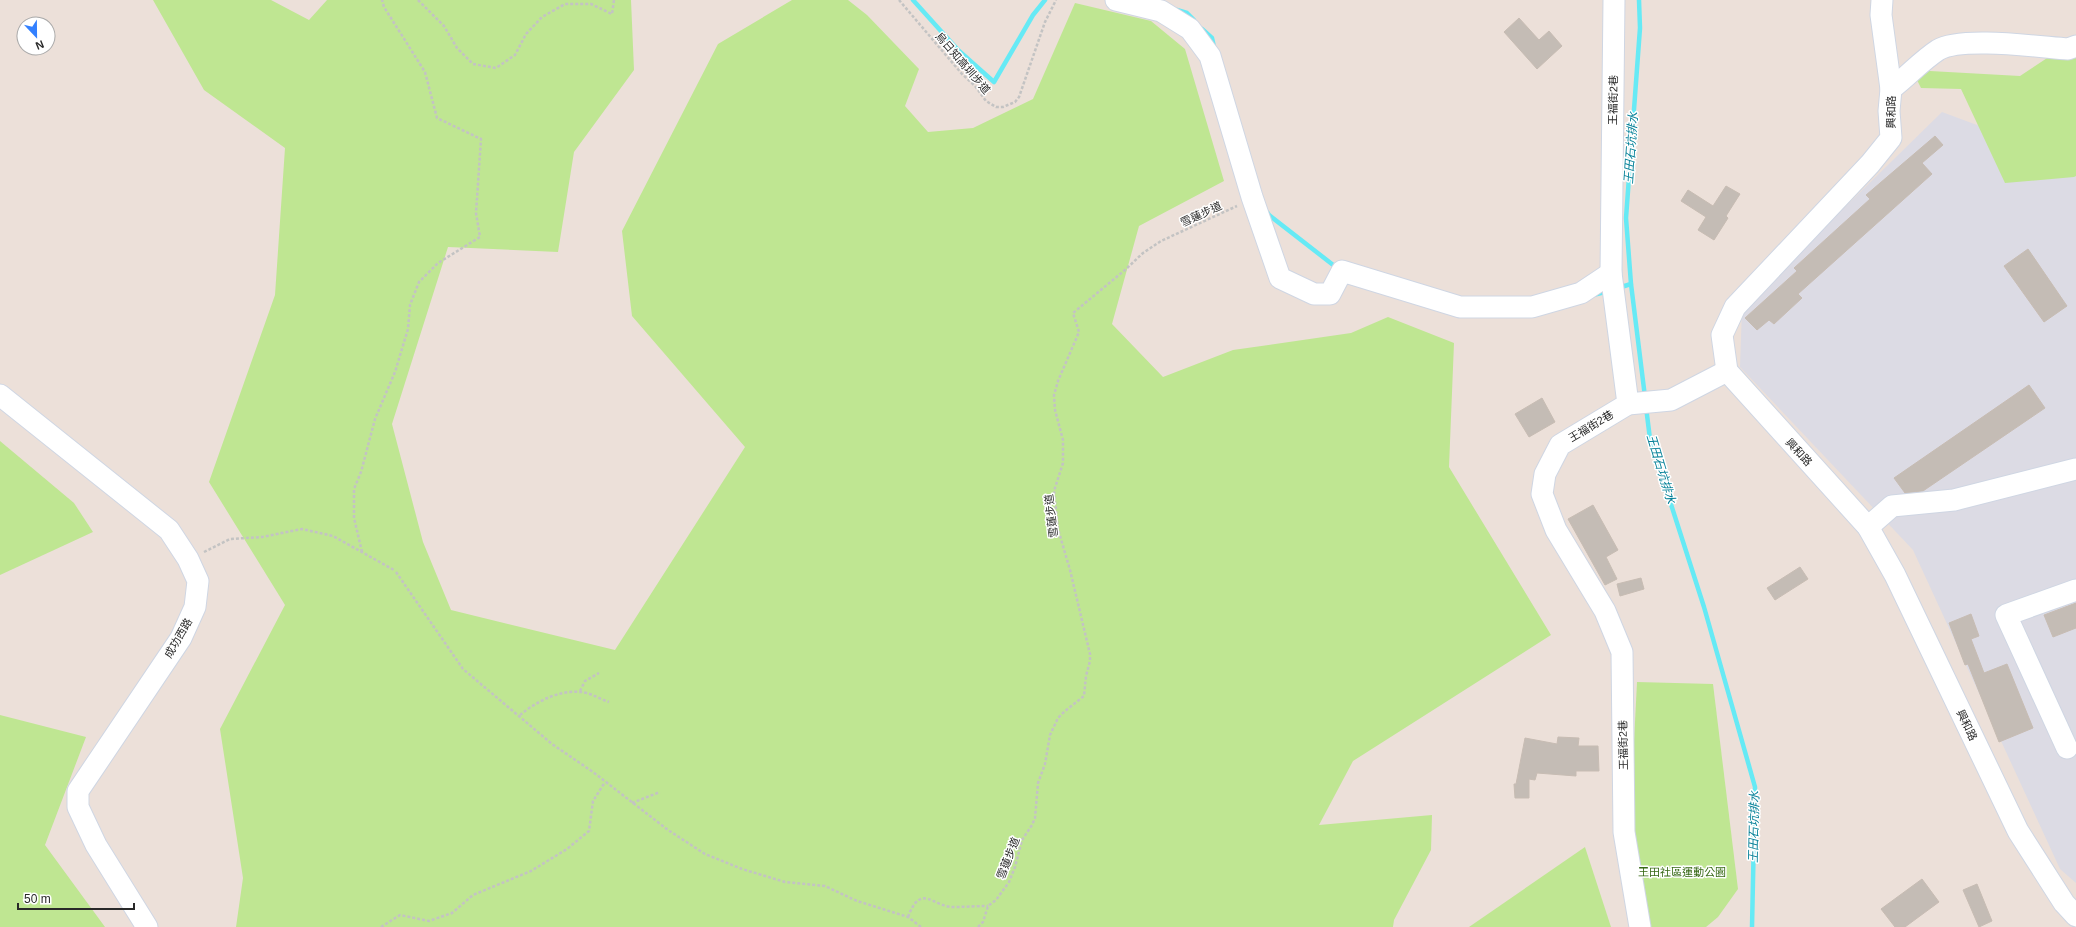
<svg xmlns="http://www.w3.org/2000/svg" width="2076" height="927" font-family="Arial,'Noto Sans TC',sans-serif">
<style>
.industrial{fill:#dcdbe4}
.green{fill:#bfe692}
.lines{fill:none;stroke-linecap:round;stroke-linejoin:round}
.stream{stroke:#66eaf5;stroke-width:4.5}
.building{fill:#c4bcb5;stroke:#c7bcb3}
.minor-casing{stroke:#cfd6e3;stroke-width:23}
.path{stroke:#c3c3c3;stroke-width:2.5;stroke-dasharray:3 2;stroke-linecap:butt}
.minor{stroke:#fff;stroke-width:21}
.labels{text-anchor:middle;stroke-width:3;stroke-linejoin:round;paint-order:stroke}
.street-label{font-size:11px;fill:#292929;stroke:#fff}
.park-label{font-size:11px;fill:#376915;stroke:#fff}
.water-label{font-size:12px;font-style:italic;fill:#078299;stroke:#fff}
</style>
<rect width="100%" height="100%" fill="#ece0d9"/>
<path class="industrial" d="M1942 112 2076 162V883L2060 869 1913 550 1740 367 1742 308Z"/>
<g class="green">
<path d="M153 0H271L309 20 327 0H631L634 70 574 152 558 252 448 247 392 424 423 542 451 610 615 650 745 447 632 316 622 231 718 44 792 0H848L867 15 919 69 905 106 928 132 973 128 1033 99 1075 3 1151 21 1185 49 1224 181 1139 226 1112 324 1163 377 1233 350 1351 333 1388 317 1454 343 1449 467 1551 635 1353 761 1319 825 1432 815 1431 850 1394 920 1393 927H236L243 878 220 729 285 605 209 482 275 295 285 148 204 90Z"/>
<path d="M2076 39V176L2074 177 2005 183 1961 89 1921 88 1912 70 2020 76Z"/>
<path d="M0 441 74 503 93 532 0 575Z"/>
<path d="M1637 682 1713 684 1738 889 1718 917 1706 927H1641L1627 882Z"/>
<path d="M0 715 86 737 45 845 105 927H0Z"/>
<path d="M1585 847 1611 927H1469Z"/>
</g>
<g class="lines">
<g class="stream">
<path d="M913 0 958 50 994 82 1033 15 1045 0"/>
<path d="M1639 0 1640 28 1626 218 1631 284 1645 397"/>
<path d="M1177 10 1187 13 1194 20"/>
<path d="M1202 29 1212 38 1214 47"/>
<path d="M1267 212 1269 215 1337 268"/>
<path d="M1618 288 1631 284"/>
<path d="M1593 295 1609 291"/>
<path d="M1646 407 1650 439 1704 607 1755 787 1752 927"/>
</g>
</g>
<g class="building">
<path d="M1519 18 1539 40 1549 31 1562 46 1537 69 1504 32Z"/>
<path d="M1935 136 1943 145 1922 163 1932 174 1798 294 1802 298 1774 324 1769 320 1757 330 1745 318 1797 271 1794 268 1870 199 1866 195Z"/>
<path d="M1726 186 1740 194 1726 216 1728 218 1714 240 1698 230 1706 217 1681 201 1688 190 1713 206Z"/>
<path d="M2028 249 2067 306 2044 322 2004 266Z"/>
<path d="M2029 385 2045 408 1923 491 1905 493 1894 478Z"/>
<path d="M1542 398 1555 422 1529 437 1515 414Z"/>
<path d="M1593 505 1618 550 1606 557 1617 579 1605 585 1568 519Z"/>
<path d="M1800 567 1808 579 1775 600 1767 588Z"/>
<path d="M1641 578 1644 589 1620 596 1617 584Z"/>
<path d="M2076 603V628L2053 637 2044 615Z"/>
<path d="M1971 614 1979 636 1971 639 1984 673 2007 664 2033 728 1999 742 1968 664 1965 665 1949 623Z"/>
<path d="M1558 737 1579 738 1578 746H1598L1599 771H1576V776L1537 773 1535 780 1529 779V798H1515L1514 784H1516L1525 738 1557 744Z"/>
<path d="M1922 879 1939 902 1905 927H1895L1881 909Z"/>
<path d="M1977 884 1992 921 1979 927 1963 890Z"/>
</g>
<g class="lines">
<g class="minor-casing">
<g id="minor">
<path d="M1116 0 1161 11 1190 29 1210 56 1252 197 1280 278 1314 294H1330L1342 271 1460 307H1532L1581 293 1611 273"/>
<path d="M1614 0 1611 273 1628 404 1560 445 1545 474 1542 494 1556 530 1605 611 1622 652 1624 832 1640 927"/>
<path d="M1882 0 1881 15 1891 89 1889 111 1891 138 1870 164 1735 307 1722 335 1727 371 1868 527 1895 575 2018 831 2064 903 2076 916"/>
<path d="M1891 89C1907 77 1921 61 1938 50 1961 36 2039 47 2068 49L2076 46"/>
<path d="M0 395 169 530 188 559 198 581 195 607 181 638 78 791V807L96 845 147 927"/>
<path d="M1628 404 1671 400 1727 371"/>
<path d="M1868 527 1892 506 1954 500 2076 469"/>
<path d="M2067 748 2006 615 2076 590"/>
</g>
</g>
<g class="path">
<path d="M418 0 444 26 457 48 473 64 496 68 515 55 526 34 542 17 565 4H591L612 14 614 0"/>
<path d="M899 0 962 74 975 86 986 101 996 107H1003L1015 102 1019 97 1045 22 1056 0"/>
<path d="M204 552 230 539 262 537 302 529 333 536 394 570"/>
<path d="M362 552 354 518V489L361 472 375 419 395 372 408 329 410 305 419 282 438 263 480 237 476 213 481 139 437 118 425 72 384 7 382 0"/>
<path d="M396 572 463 669 552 744 593 772 668 830 705 854 742 869 785 882 825 886 857 901 908 917 921 927"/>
<path d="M580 691 585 681 599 673"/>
<path d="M520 715C536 702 558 690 580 692 589 692 600 699 609 702"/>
<path d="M632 803 660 792"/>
<path d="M908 917C921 882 933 907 953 907 965 907 977 906 988 906"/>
<path d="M381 927 400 915 429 921 452 913 473 895 531 871 567 849 589 831 593 801 605 782"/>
<path d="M978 927 983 922 988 906 996 900 1009 882 1015 867 1022 840 1032 825 1035 818 1038 783 1045 764 1050 735 1058 718 1065 711 1084 696 1086 676 1090 661V654L1070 570 1058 529 1054 491 1063 463V440L1055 410 1054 395 1058 381 1079 332 1073 313 1125 270 1143 253 1161 241 1237 206"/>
</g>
<use href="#minor" class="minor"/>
</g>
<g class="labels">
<g class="street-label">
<text transform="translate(963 63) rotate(49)" y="4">烏日知高圳步道</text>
<text transform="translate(1613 100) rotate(-89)" y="4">王福街2巷</text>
<text transform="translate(1891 112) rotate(-90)" y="4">興和路</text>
<text transform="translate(1201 214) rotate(-25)" y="4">雪蓮步道</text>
<text transform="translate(1591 426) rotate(-31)" y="4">王福街2巷</text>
<text transform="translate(1799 452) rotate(47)" y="4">興和路</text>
<text transform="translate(1051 516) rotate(-97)" y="4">雪蓮步道</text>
<text transform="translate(178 638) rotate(-60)" y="4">成功西路</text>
<text transform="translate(1967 725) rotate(64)" y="4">興和路</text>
<text transform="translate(1623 745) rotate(-91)" y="4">王福街2巷</text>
<text transform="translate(1008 858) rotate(-69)" y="4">雪蓮步道</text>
</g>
<g class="park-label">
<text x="1682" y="876">王田社區運動公園</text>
</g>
<g class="water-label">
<text transform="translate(1631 148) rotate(-86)" y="4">王田石坑排水</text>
<text transform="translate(1661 469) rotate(73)" y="4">王田石坑排水</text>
<text transform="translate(1754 827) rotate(-89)" y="4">王田石坑排水</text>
</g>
</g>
<g transform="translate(36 36) rotate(158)"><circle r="19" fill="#ffffff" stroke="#a9a9a9"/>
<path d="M0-3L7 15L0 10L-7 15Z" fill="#3380ff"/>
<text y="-6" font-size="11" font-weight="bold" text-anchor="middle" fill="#292929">N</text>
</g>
<path d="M18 903v6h116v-6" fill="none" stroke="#292929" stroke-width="2"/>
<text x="24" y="903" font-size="12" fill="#292929" stroke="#ffffff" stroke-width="3" paint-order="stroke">50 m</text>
</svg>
